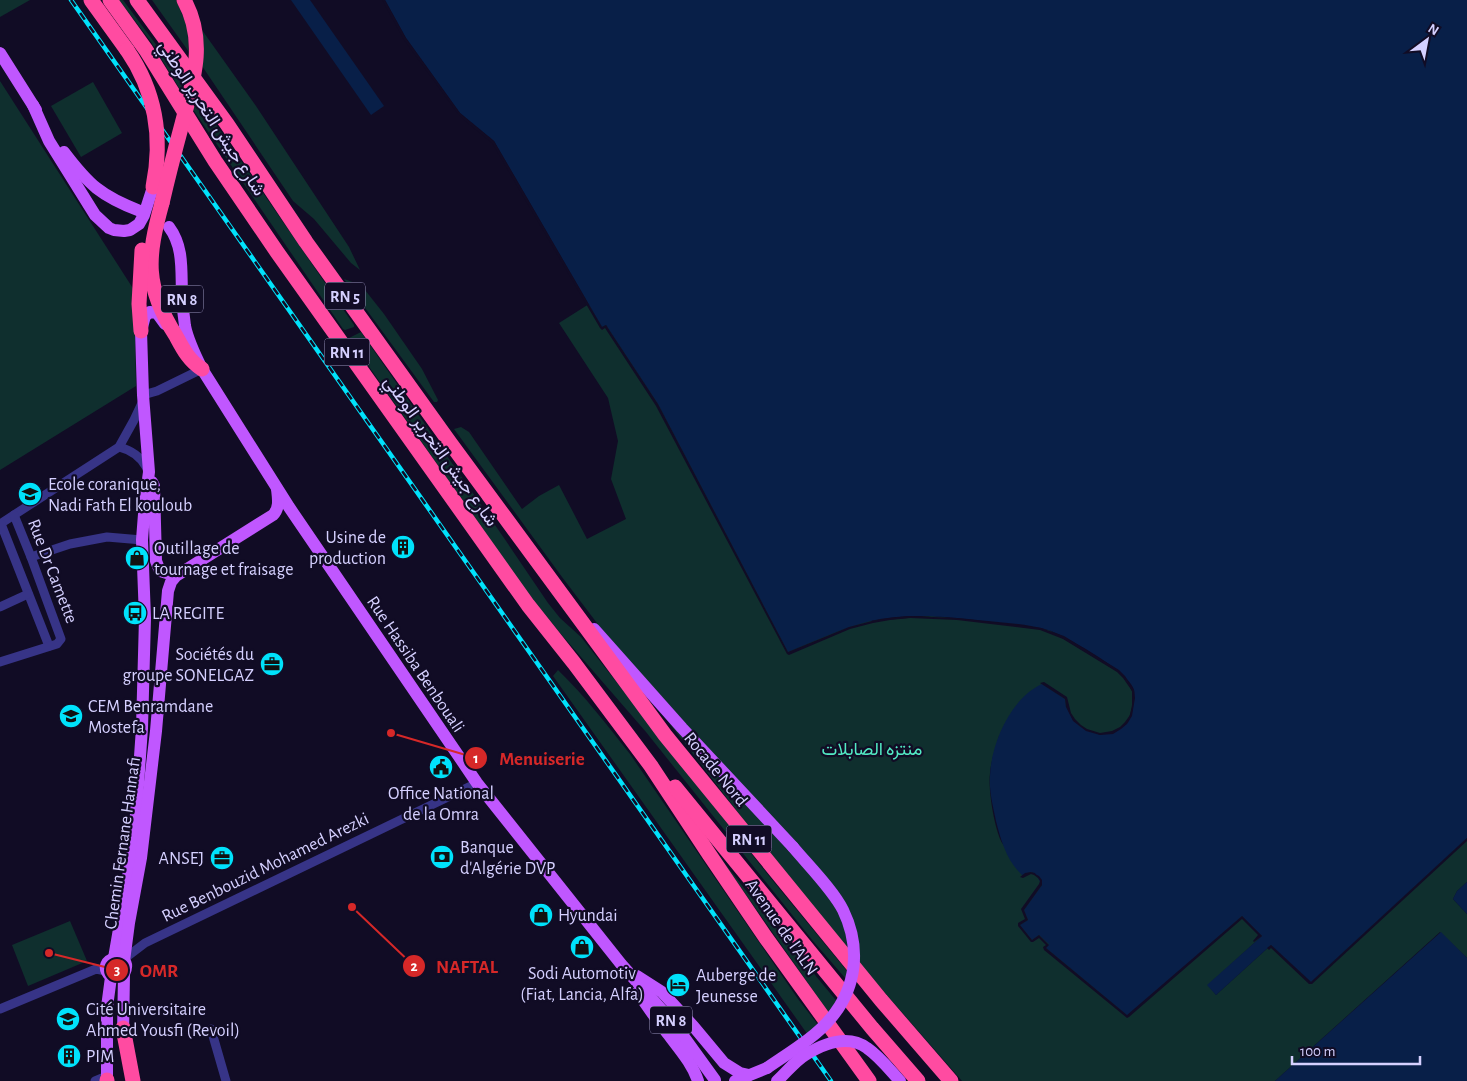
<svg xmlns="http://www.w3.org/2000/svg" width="1467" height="1081" font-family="'Alegreya Sans',Vazirmatn,sans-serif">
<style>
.green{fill:#0f2f2e}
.water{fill:#081f48}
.pier{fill:#110c25}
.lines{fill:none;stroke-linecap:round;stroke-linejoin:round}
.street{stroke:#373487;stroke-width:9}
.primary{stroke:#c057ff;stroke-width:12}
.highway{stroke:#ff4ba1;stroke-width:15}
.rail-casing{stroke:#00e2fb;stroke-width:4.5}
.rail{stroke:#110c25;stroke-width:2.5;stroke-dasharray:8;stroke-linecap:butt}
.primary-bridge{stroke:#c057ff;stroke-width:12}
.highway-bridge{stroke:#ff4ba1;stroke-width:15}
.labels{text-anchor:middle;stroke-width:4.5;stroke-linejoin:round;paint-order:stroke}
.shield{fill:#110c25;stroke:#9a95be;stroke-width:1}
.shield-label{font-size:16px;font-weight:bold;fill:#d5d0ff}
.street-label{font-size:18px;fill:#d5d0ff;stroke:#110c25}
.poi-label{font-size:18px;fill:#d5d0ff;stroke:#110c25;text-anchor:start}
.park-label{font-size:18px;fill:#52e9c3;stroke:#110c25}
.leader{fill:none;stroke:#d62828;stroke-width:2}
.callout-dot{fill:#d62828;stroke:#110c25;stroke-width:2}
.mark-label{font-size:15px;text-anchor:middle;font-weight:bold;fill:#fff}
.callout-label{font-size:19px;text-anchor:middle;font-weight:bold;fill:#d62828;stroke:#110c25;stroke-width:4.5;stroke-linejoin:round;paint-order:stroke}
</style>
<rect width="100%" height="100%" fill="#110c25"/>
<g class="green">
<path d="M0 0H30L0 17Z"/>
<path d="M119 0H123L183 81 181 91 151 42Z"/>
<path d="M152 0H176L187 26 189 52Z"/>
<path d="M202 30 256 106 349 247 360 270 351 263 314 219 293 201 202 66Z"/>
<path d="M0 81 134 290 136 386 0 470Z"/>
<path d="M93 82 122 133 81 157 51 106Z"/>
<path d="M195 94 354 325V327L345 330 343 329 192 108Z"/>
<path d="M344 279 361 285 384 314 422 369 438 400 437 402H434Z"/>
<path d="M589 304 602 327 606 325 872 621 932 616 1049 630 1125 676 1135 698 1127 724 1113 734 999 736C996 748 991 760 990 773 988 790 994 825 1001 841 1005 850 1033 874 1042 880L1039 935 1242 916 1262 936 1208 985 1216 995 1271 945 1311 982 1467 838V882L1457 891 1453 899 1467 914V958L1440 932 1275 1081H962L864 969 753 832 663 715 680 717 606 635 562 577 454 429 461 427 469 432 522 509 539 496 559 485 587 539 626 519 611 479 618 441 608 398 559 323Z"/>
<path d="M361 332 504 538 548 603 560 618 581 637 769 876 847 971 846 979 813 941 646 732 561 634 523 587 349 338Z"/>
<path d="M558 670C585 696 607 725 630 754L798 999 819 1026 808 1035 553 676Z"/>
<path d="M716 852 758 906 839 1004 831 1016Z"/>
<path d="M70 921 87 961 28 986 12 945Z"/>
</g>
<g class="water">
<path d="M291 0H310L384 106 371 115Z"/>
<path d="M385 0H1467V838L1311 982 1271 945 1216 995 1207 985 1262 936 1242 916 1128 1016 1046 948 1049 944 1039 935 1032 940 1020 925 1028 920 1024 910 1042 885 1035 873 1031 872 1022 875C1007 861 1001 841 996 821 993 806 989 792 990 776 991 743 1011 698 1042 684L1065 699 1066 707 1079 726 1100 735C1119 730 1131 728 1133 705 1133 701 1135 694 1134 690 1131 673 1065 635 1048 630 1029 624 1008 623 988 621 950 617 907 612 870 621 842 628 815 641 788 652L658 404 606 325 602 327 494 141 460 113 406 38Z"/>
<path d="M1467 882V914L1453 899 1457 891Z"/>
<path d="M1441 932 1467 958V1081H1275Z"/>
</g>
<g class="pier">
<path d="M382 0H385L406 38 460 113 494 141 602 327 606 325 658 404 788 652 849 627 872 621 890 618 910 616 957 618 1041 628 1064 636 1119 670 1125 676 1134 690 1135 698 1132 716 1127 724 1121 729 1113 734 1100 735 1086 731 1073 721 1066 707 1065 699 1040 683 1044 682 1067 697 1071 713 1075 719 1081 725 1087 729 1100 733 1112 731 1120 727 1125 722 1130 715 1132 705V691L1123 678 1117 672 1063 639 1040 630 957 620 910 618 890 620 873 623 850 629 789 655 787 654 656 406 605 328 602 330 600 328 492 143 465 121 458 114 404 40Z"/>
<path d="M1467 838V841L1312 984H1309L1271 948 1269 950 1267 948 1271 945 1311 982Z"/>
<path d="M1031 872 1039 876 1042 880V885L1024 910 1028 920 1020 925 1032 940 1039 935 1049 945 1046 948 1127 1015 1242 916 1262 936 1254 942 1253 941 1258 935 1242 919 1129 1017 1127 1018 1044 950 1043 947 1046 945 1039 938 1033 942H1031L1018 926V923L1025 919 1021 909 1039 884 1040 881 1038 878 1034 875 1031 874 1023 878 1020 877 1025 873Z"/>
</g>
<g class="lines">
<g class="street">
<path d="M143 395 157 391 202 369"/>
<path d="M119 447C131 450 141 457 147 468"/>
<path d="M0 524 119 447 134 420 143 401"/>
<path d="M1 524 49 646"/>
<path d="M31 557 70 544 107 537 142 540"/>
<path d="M0 607 28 594"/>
<path d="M0 662 57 644 61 639 31 557 14 515"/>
<path d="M124 959 145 943 477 783"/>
<path d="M0 1009 96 969 106 971"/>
<path d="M211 1029 226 1081"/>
<path d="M95 1081 107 1076"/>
</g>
<g class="primary">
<path d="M0 53 36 110"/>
<path d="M33 105 49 141 95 215 109 228 114 230 124 231 130 230 139 224 144 215 153 187"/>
<path d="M64 152C89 185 101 196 140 211"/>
<path d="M169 227C184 247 181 271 182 295 182 305 184 316 185 326 188 341 195 355 202 369L289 507 477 783 621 964 676 1026 715 1080"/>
<path d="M152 482 154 486 156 561 160 571 170 574 181 572"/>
<path d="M594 629 682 728 793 847"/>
<path d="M114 958 134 842 142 728 145 618 142 540 145 501 149 472 143 395 141 331 145 316 150 312 157 313 165 324"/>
<path d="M124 961 129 923 141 858 156 731 168 591 171 582 176 576 273 515C280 508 278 498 277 489"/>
<path d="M637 976 662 992 694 1027 724 1063 740 1073 749 1075"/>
<path d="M638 992C647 1007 657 1020 668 1034 679 1049 692 1063 698 1081"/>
<path d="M107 1080V1007L111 977C91 957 136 949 124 974L123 1036"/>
<path d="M735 1081 767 1068"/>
</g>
<g class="highway">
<path d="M91 0 127 50"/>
<path d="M110 0 146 50 215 161 277 252 528 605 574 663 651 766 709 854 766 938 869 1081"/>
<path d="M137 0 227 124 306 242 451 444 665 735 881 1000 951 1081"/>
<path d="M162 203C147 258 144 286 176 336 183 349 189 361 202 369"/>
<path d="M141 331 139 304 142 250"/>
<path d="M675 787 872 1028 918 1081"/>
<path d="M123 1028 133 1081"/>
<path d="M107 1080V1081"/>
</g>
<g class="rail-casing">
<path id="rail" d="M71 0 831 1081"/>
</g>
<use href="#rail" class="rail"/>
<g class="primary-bridge">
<path d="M767 1068C787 1054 816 1037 831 1018 857 987 861 947 843 910 833 890 808 865 793 847"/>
<path d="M777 1081C786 1073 795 1061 805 1055 823 1044 848 1034 867 1048 880 1057 889 1069 900 1081"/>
</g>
<g class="highway-bridge">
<path d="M127 50C156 92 163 138 153 187"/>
<path d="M162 203C168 177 175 150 182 124 193 82 207 41 184 0"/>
</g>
</g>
<defs>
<g id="school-disc" transform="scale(1.25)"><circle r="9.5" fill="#00e2fb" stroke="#110c25"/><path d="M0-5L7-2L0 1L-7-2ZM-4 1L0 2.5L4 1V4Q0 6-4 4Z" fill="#111"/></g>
<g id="building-disc" transform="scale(1.25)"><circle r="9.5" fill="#00e2fb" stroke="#110c25"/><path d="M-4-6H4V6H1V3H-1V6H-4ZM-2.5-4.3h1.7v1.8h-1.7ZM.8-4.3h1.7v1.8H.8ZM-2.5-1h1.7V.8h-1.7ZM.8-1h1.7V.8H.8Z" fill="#111"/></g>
<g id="shop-disc" transform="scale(1.25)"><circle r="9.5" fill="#00e2fb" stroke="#110c25"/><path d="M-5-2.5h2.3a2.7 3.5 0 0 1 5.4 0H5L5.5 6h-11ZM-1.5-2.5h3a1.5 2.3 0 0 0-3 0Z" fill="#111"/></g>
<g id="bus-disc" transform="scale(1.25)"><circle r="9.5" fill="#00e2fb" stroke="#110c25"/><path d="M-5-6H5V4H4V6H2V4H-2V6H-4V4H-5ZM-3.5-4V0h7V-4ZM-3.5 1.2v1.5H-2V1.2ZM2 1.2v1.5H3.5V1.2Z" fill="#111"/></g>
<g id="office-disc" transform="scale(1.25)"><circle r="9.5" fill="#00e2fb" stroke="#110c25"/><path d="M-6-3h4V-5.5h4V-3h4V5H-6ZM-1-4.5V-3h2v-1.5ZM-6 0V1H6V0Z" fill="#111"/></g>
<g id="civic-disc" transform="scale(1.25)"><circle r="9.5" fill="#00e2fb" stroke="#110c25"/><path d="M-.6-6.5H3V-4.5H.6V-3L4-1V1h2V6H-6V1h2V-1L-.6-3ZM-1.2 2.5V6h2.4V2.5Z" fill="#111"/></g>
<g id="bank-disc" transform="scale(1.25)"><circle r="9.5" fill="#00e2fb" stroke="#110c25"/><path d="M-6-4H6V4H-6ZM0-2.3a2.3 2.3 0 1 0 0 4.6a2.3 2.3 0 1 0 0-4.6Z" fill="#111"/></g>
<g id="hotel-disc" transform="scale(1.25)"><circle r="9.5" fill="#00e2fb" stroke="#110c25"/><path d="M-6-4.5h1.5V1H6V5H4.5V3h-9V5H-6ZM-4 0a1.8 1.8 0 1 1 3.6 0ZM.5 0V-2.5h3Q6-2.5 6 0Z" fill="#111"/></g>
<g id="university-disc" transform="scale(1.25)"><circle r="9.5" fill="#00e2fb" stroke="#110c25"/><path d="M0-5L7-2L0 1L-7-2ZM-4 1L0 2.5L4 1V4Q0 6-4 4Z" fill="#111"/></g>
</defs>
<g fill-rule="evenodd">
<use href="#school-disc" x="30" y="494"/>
<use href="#building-disc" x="403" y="547"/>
<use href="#shop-disc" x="137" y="558"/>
<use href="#bus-disc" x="135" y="613"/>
<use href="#office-disc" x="272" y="664"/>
<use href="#school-disc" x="71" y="716"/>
<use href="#civic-disc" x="441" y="767"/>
<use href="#bank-disc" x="442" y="857"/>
<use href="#office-disc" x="222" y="858"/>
<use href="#shop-disc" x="541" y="915"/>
<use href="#shop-disc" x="582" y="947"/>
<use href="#hotel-disc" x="678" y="985"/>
<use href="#university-disc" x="68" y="1019"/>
<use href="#building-disc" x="69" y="1056"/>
</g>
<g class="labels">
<g class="shield">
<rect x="325" y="282.5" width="40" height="27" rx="4"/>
<rect x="161" y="285.5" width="42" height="27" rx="4"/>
<rect x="324.5" y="338.5" width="45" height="27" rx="4"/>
<rect x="726.5" y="825.5" width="45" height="27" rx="4"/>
<rect x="650" y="1006.5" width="42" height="27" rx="4"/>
</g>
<g class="shield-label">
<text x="345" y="302">RN 5</text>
<text x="182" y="305">RN 8</text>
<text x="347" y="358">RN 11</text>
<text x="749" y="845">RN 11</text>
<text x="671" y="1026">RN 8</text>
</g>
<g class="street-label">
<text transform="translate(212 118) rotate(57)" y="6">شارع جيش التحرير الوطني</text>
<text transform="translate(441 451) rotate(54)" y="6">شارع جيش التحرير الوطني</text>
<text transform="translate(53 571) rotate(69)" y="6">Rue Dr Camette</text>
<text transform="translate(416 664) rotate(56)" y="6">Rue Hassiba Benbouali</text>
<text transform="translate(716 769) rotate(51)" y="6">Rocade Nord</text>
<text transform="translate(122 843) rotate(-82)" y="6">Chemin Fernane Hannafi</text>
<text transform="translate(265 867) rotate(-26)" y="6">Rue Benbouzid Mohamed Arezki</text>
<text transform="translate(782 927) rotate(55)" y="6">Avenue de l'ALN</text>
</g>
<g class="poi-label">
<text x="48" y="490">Ecole coranique,<tspan x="48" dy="21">Nadi Fath El kouloub</tspan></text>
<text x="386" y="543" text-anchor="end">Usine de<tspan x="386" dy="21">production</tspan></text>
<text x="154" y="554">Outillage de<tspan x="154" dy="21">tournage et fraisage</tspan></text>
<text x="152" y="619">LA REGITE</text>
<text x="254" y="660" text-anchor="end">Sociétés du<tspan x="254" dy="21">groupe SONELGAZ</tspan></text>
<text x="88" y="712">CEM Benramdane<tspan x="88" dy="21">Mostefa</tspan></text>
<text x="441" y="799" text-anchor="middle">Office National<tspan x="441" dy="21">de la Omra</tspan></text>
<text x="460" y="853">Banque<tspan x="460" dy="21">d'Algérie DVP</tspan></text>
<text x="204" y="864" text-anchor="end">ANSEJ</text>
<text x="558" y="921">Hyundai</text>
<text x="582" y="979" text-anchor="middle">Sodi Automotiv<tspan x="582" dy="21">(Fiat, Lancia, Alfa)</tspan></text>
<text x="696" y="981">Auberge de<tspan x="696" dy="21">Jeunesse</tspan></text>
<text x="86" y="1015">Cité Universitaire<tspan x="86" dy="21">Ahmed Yousfi (Revoil)</tspan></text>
<text x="86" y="1062">PIM</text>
</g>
<g class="park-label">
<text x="872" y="755">منتزه الصابلات</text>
</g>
</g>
<path class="leader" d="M391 733L476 758M352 907L414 966M49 953L117 970"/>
<g class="callout-dot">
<circle cx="391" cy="733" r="5"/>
<circle cx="352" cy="907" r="5"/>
<circle cx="49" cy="953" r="5"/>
<circle cx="476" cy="758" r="12"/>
<circle cx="414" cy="966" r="12"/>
<circle cx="117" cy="970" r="12"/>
</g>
<g class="mark-label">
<text x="476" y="763">1</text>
<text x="414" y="971">2</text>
<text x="117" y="975">3</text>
</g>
<g class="callout-label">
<text x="542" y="765">Menuiserie</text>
<text x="467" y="973">NAFTAL</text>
<text x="159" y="977">OMR</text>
</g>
<g transform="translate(1427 40) rotate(32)" stroke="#110c25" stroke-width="4" paint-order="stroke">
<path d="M0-4L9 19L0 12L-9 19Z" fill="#d5d0ff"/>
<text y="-8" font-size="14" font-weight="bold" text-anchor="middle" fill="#d5d0ff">N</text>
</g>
<path d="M1292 1056v8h128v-8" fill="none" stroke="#d5d0ff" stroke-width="2.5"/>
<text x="1300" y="1056" font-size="15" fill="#d5d0ff" stroke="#110c25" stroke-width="4" paint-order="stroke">100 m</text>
</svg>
